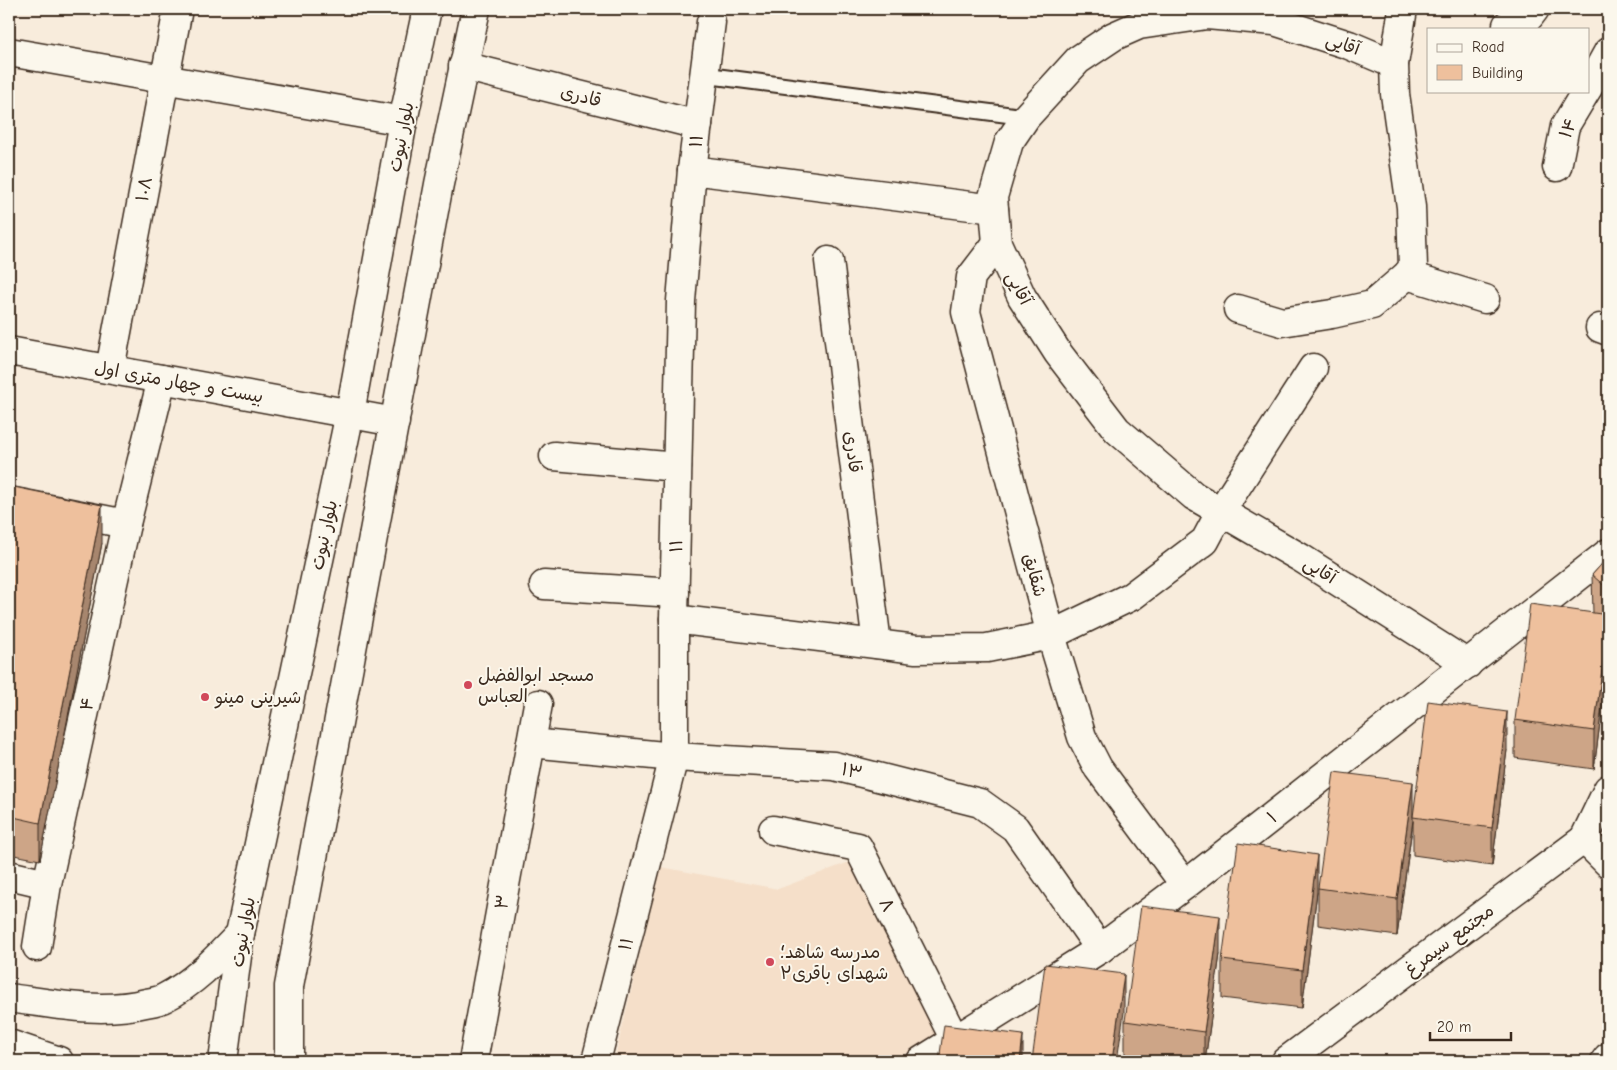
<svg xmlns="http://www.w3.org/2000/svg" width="1617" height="1070" font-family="'Comic Neue','Playpen Sans Arabic',sans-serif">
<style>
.built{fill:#f5dfc9}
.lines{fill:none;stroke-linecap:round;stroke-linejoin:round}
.lane-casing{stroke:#3b2a1e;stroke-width:19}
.street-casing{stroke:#3b2a1e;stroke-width:31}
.secondary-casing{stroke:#3b2a1e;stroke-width:31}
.lane{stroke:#fbf7ec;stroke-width:15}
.street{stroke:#fbf7ec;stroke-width:28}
.secondary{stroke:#fbf7ec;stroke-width:28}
.wall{fill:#cda587;stroke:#3b2a1e}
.shaded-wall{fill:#a7866e;stroke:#3b2a1e}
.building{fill:#eec09d;stroke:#3b2a1e}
.poi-dot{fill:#d1495b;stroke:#fbf7ec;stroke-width:2}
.labels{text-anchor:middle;stroke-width:4;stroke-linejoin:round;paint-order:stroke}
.street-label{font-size:18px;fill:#3b2a1e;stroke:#fbf7ec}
.poi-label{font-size:18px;fill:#3b2a1e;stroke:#fbf7ec;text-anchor:start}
</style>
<rect width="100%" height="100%" fill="#f8ecdc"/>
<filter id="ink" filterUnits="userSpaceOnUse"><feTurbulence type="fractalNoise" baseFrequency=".02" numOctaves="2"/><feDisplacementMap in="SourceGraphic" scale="10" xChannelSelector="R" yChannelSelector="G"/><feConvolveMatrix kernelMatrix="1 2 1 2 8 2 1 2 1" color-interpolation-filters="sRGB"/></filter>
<g filter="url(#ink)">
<path class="built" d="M852 861 939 1035 892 1061H614L661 867 778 889Z"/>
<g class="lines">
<g class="lane-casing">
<path id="lane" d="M704 75 1026 117"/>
</g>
<g class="street-casing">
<g id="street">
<path d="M1507 25 1529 17 1535 9"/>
<path d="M9 52 403 121"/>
<path d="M1394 64 1349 45 1274 21 1207 15 1139 25 1114 36 1078 60 1026 117 1009 142 993 197 997 243 1022 297 1058 353 1117 430 1194 496 1301 558 1468 664"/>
<path d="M463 66 698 125"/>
<path d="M1588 88 1608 52"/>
<path d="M1557 167 1565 126 1586 91"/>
<path d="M692 170 994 209"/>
<path d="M997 243 971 277 966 312 1051 635 1082 737 1098 768 1185 885"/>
<path d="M829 261 877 644"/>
<path d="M1407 275 1485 299"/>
<path d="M1238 309 1282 322 1332 314 1372 305 1407 275 1413 267 1411 207 1395 94 1394 64 1403 9"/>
<path d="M1600 328 1608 331"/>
<path d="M110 369 178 9"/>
<path d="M554 456 677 467"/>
<path d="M9 501 126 524"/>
<path d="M544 585 675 593"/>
<path d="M674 619 916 649 987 648 1051 635 1132 596 1205 541 1221 511 1313 368"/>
<path d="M531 743 674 757 834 766 980 803 1015 828 1100 949"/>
<path d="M773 830 858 847 955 1040"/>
<path d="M1584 839 1608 789"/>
<path d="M9 875 47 884"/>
<path d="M37 947 47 884 126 524 162 379"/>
<path d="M473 1061 538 704"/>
<path d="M596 1061 674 757V619L681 301 692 170 711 22"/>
<path d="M921 1061 1100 949 1185 885 1608 553"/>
<path d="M1286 1061 1584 839 1608 863"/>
</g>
</g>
<g class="secondary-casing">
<g id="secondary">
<path d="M9 351 395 422"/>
<path d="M9 998C54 1004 101 1014 146 1003 152 1002 159 1001 164 998 194 983 218 957 240 934"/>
<path d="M9 1044 59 1061"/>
<path d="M223 1061 240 934 350 413 403 121 427 9"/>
<path d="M289 1061V986L439 184 476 9"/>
<path d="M1605 1061 1608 1057"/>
</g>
</g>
<use href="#lane" class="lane"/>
<use href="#street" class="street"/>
<use href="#secondary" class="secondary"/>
</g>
<g class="wall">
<path d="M9 486 102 543 40 860 9 854Z"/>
<path d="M1608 557V661L1594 769 1515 758V720L1593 613 1592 575Z"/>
<path d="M1507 750 1492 866 1413 855V821L1397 936 1318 925V888L1413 816Z"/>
<path d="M1317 892 1302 1008 1222 998V960Z"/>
<path d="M1220 954 1205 1061H1139L1125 1059V1021Z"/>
</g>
<g class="shaded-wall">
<path d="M102 505V543L40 860V823Z"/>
<path d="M1608 623V661L1594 769V731Z"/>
<path d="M1507 712V750L1492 866V828Z"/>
<path d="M1413 782V820L1397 936V899Z"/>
<path d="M1317 855V892L1302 1008V970Z"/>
<path d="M1220 916V954L1205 1061H1204V1032Z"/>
<path d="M1124 974V1012L1117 1061H1112Z"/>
<path d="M1023 1035V1061H1020Z"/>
</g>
<g class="building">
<path d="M9 486 102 505 40 823 9 816Z"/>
<path d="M1608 557V589L1592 575Z"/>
<path d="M1530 604 1608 615V623L1594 731 1515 720Z"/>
<path d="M1428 701 1507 712 1492 828 1413 817Z"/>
<path d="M1334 772 1413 782 1397 899 1318 888Z"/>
<path d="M1238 843 1317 855 1302 970 1222 960Z"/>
<path d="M1141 906 1220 916 1204 1032 1125 1021Z"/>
<path d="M1045 964 1124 974 1112 1061H1032Z"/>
<path d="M944 1025 1023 1035 1020 1061H939Z"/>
</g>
</g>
<g class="poi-dot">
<circle cx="468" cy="685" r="5"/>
<circle cx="205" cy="697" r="5"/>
<circle cx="770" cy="962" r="5"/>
</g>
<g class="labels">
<g class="street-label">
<text transform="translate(1343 44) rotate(19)" y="6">آقایی</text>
<text transform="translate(581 96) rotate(14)" y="6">قادری</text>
<text transform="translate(1568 128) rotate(-68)" y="6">۱۴</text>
<text transform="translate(401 137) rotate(-79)" y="6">بلوار نبوت</text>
<text transform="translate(696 141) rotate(-83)" y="6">۱۱</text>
<text transform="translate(144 189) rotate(-79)" y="6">۱۰۸</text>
<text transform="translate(1019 288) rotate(62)" y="6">آقایی</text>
<text transform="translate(179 382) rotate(10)" y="6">بیست و چهار متری اول</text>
<text transform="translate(853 452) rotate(83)" y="6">قادری</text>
<text transform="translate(324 535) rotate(-78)" y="6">بلوار نبوت</text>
<text transform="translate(676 546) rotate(-89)" y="6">۱۱</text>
<text transform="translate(1320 570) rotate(32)" y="6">آقایی</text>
<text transform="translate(1035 575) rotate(75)" y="6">شقایق</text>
<text transform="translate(87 704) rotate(-78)" y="6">۴</text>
<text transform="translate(852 771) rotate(14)" y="6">۱۳</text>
<text transform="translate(1272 817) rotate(-38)" y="6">۱</text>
<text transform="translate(502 902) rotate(-80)" y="6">۳</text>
<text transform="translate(887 905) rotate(63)" y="6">۸</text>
<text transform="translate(243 932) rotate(-80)" y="6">بلوار نبوت</text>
<text transform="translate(1449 940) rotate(-37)" y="6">مجتمع سیمرغ</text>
<text transform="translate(626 944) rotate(-75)" y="6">۱۱</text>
</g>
<g class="poi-label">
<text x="478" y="681">مسجد ابوالفضل<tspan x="478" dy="21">العباس</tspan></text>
<text x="215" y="703">شیرینی مینو</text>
<text x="780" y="958">مدرسه شاهد؛<tspan x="780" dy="21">شهدای باقری۲</tspan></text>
</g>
</g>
<rect width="1617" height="1070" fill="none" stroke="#fbf7ec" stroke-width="30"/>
<rect x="15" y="15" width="1587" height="1040" fill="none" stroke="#3b2a1e" stroke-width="2" filter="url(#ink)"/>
<rect x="1427" y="28" width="162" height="65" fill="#fbf7ec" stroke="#aea59a"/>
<rect x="1437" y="44" width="25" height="8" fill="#fbf7ec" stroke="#aea59a"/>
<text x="1472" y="52" font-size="15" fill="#3b2a1e">Road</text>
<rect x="1437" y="65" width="25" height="15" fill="#eec09d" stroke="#aea59a"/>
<text x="1472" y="78" font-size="15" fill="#3b2a1e">Building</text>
<path d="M1430 1032v8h81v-8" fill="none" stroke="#3b2a1e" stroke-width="2.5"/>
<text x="1437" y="1032" font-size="15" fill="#3b2a1e" stroke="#fbf7ec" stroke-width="4" paint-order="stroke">20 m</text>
</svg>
